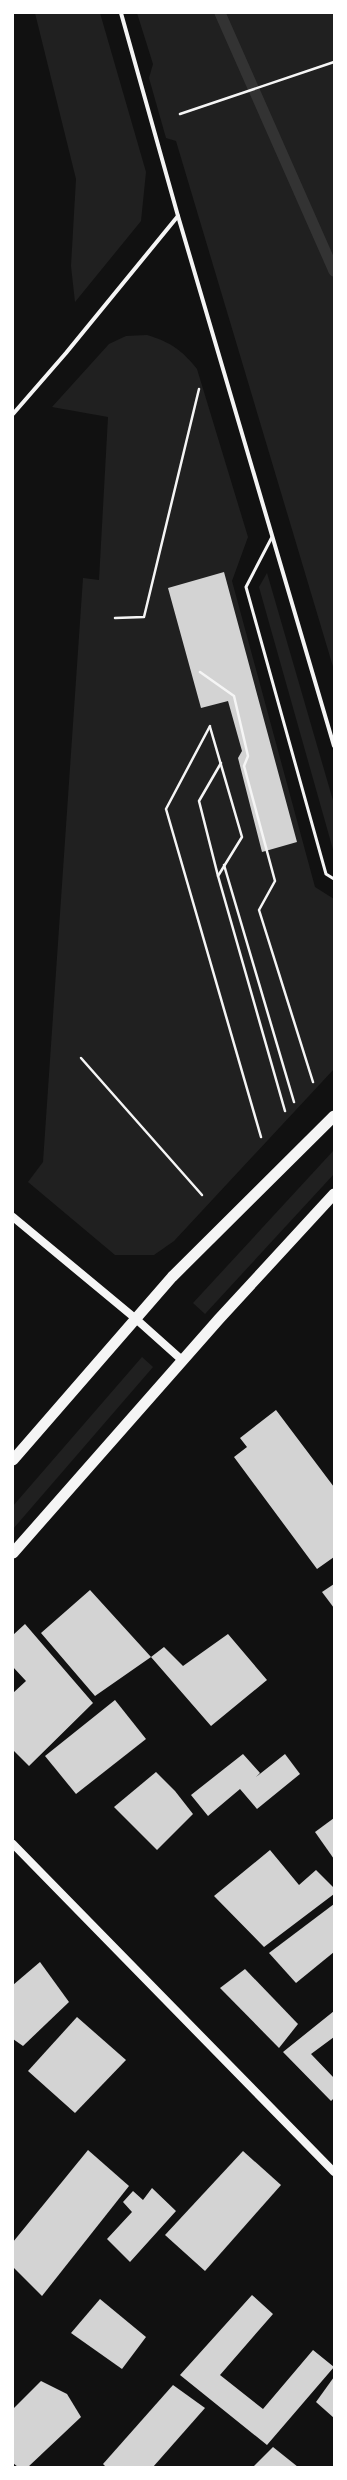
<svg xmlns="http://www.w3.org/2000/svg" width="347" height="2480" font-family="'Space Grotesk',sans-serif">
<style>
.green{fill:#202020}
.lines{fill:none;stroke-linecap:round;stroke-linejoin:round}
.stream{stroke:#333;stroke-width:11}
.building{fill:#d3d3d3}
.path{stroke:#f5f5f5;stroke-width:2.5}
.service{stroke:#f5f5f5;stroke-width:3}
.minor{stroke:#f5f5f5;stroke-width:4}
.secondary{stroke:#f5f5f5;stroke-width:8}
.trunk{stroke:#f5f5f5;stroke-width:11}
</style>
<rect width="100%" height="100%" fill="#111"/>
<g class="green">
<path d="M35 13H100L146 172 141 221 75 302 71 266 76 179Z"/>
<path d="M137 13H334V670L176 141 166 138 149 78 153 64Z"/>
<path d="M147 335C170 342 182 350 197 369L248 537 232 581 315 887 334 899V1069L174 1241 154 1255H115L28 1182 43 1162 83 578 99 580 108 417 52 407 109 344 126 336Z"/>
<path d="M267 573 334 804V853L259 587Z"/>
<path d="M334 1150V1174L205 1314 193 1303Z"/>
<path d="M142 1357 153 1367 13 1529V1506Z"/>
</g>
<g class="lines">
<path class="stream" d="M220 13 334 271"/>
</g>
<g class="building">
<path d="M224 572 297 842 262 852 238 758 242 751 228 701 201 708 168 588Z"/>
<path d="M276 1410 334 1487V1557L317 1569 234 1457 247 1447 240 1438Z"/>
<path d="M334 1584V1608L322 1592Z"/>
<path d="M90 1590 151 1657 164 1647 183 1666 228 1634 267 1680 211 1726 151 1657 95 1696 41 1633Z"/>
<path d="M25 1624 93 1703 29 1766 13 1750V1693L26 1681 13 1667V1635Z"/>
<path d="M115 1700 146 1739 76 1794 45 1756Z"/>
<path d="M243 1754 260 1773 256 1777 285 1754 300 1774 257 1809 240 1789 208 1816 191 1795Z"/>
<path d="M156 1772 175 1791 193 1814 157 1850 114 1807Z"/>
<path d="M334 1818V1859L315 1832Z"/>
<path d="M270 1850 299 1885 316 1870 334 1888V1894L264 1947 214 1896Z"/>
<path d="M334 1904V1952L296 1983 269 1953Z"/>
<path d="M40 1962 69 2002 23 2046 13 2039V1985Z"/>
<path d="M245 1969 298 2024 279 2048 220 1988Z"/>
<path d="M334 2011V2037L311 2054 334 2078V2098L331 2101 283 2052Z"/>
<path d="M77 2017 126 2060 75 2113 28 2071Z"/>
<path d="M88 2150 129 2186 42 2296 13 2267V2242Z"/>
<path d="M243 2151 281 2185 205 2271 165 2235Z"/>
<path d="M152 2188 176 2211 130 2262 107 2239 132 2212 123 2202 133 2191 143 2200Z"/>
<path d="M252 2295 273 2314 220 2375 263 2409 313 2350 334 2367 267 2445 180 2375Z"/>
<path d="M100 2299 146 2337 122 2369 71 2333Z"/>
<path d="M334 2377V2418L316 2402Z"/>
<path d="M41 2381 67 2394 81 2417 28 2467H18L13 2463V2409Z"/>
<path d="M173 2385 205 2408 153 2467H106L103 2464Z"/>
<path d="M273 2447 298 2467H253Z"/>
</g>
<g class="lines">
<g class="path">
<path d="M180 114 334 62"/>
<path d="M115 618 144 617 199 389"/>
<path d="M200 672 234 696 248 756 244 766 275 881 259 910 313 1082"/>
<path d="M210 726 166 809 261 1137"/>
<path d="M210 727 242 837 218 876"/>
<path d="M221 763 199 801 218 876 285 1111"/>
<path d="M224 865 294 1102"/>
<path d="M81 1058 202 1195"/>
</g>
<path class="service" d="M272 537 246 587 326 874 334 879"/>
<g class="minor">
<path d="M121 13 178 216 334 746"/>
<path d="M13 414 66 353 178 216"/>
</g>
<g class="secondary">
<path d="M13 1217 136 1319 183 1361"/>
<path d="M13 1844 334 2172"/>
</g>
<g class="trunk">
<path d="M13 1460 172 1277 334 1116"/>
<path d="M13 1553 219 1319 334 1194"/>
</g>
</g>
<rect width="347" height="2480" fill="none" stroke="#ffffff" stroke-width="28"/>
</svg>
